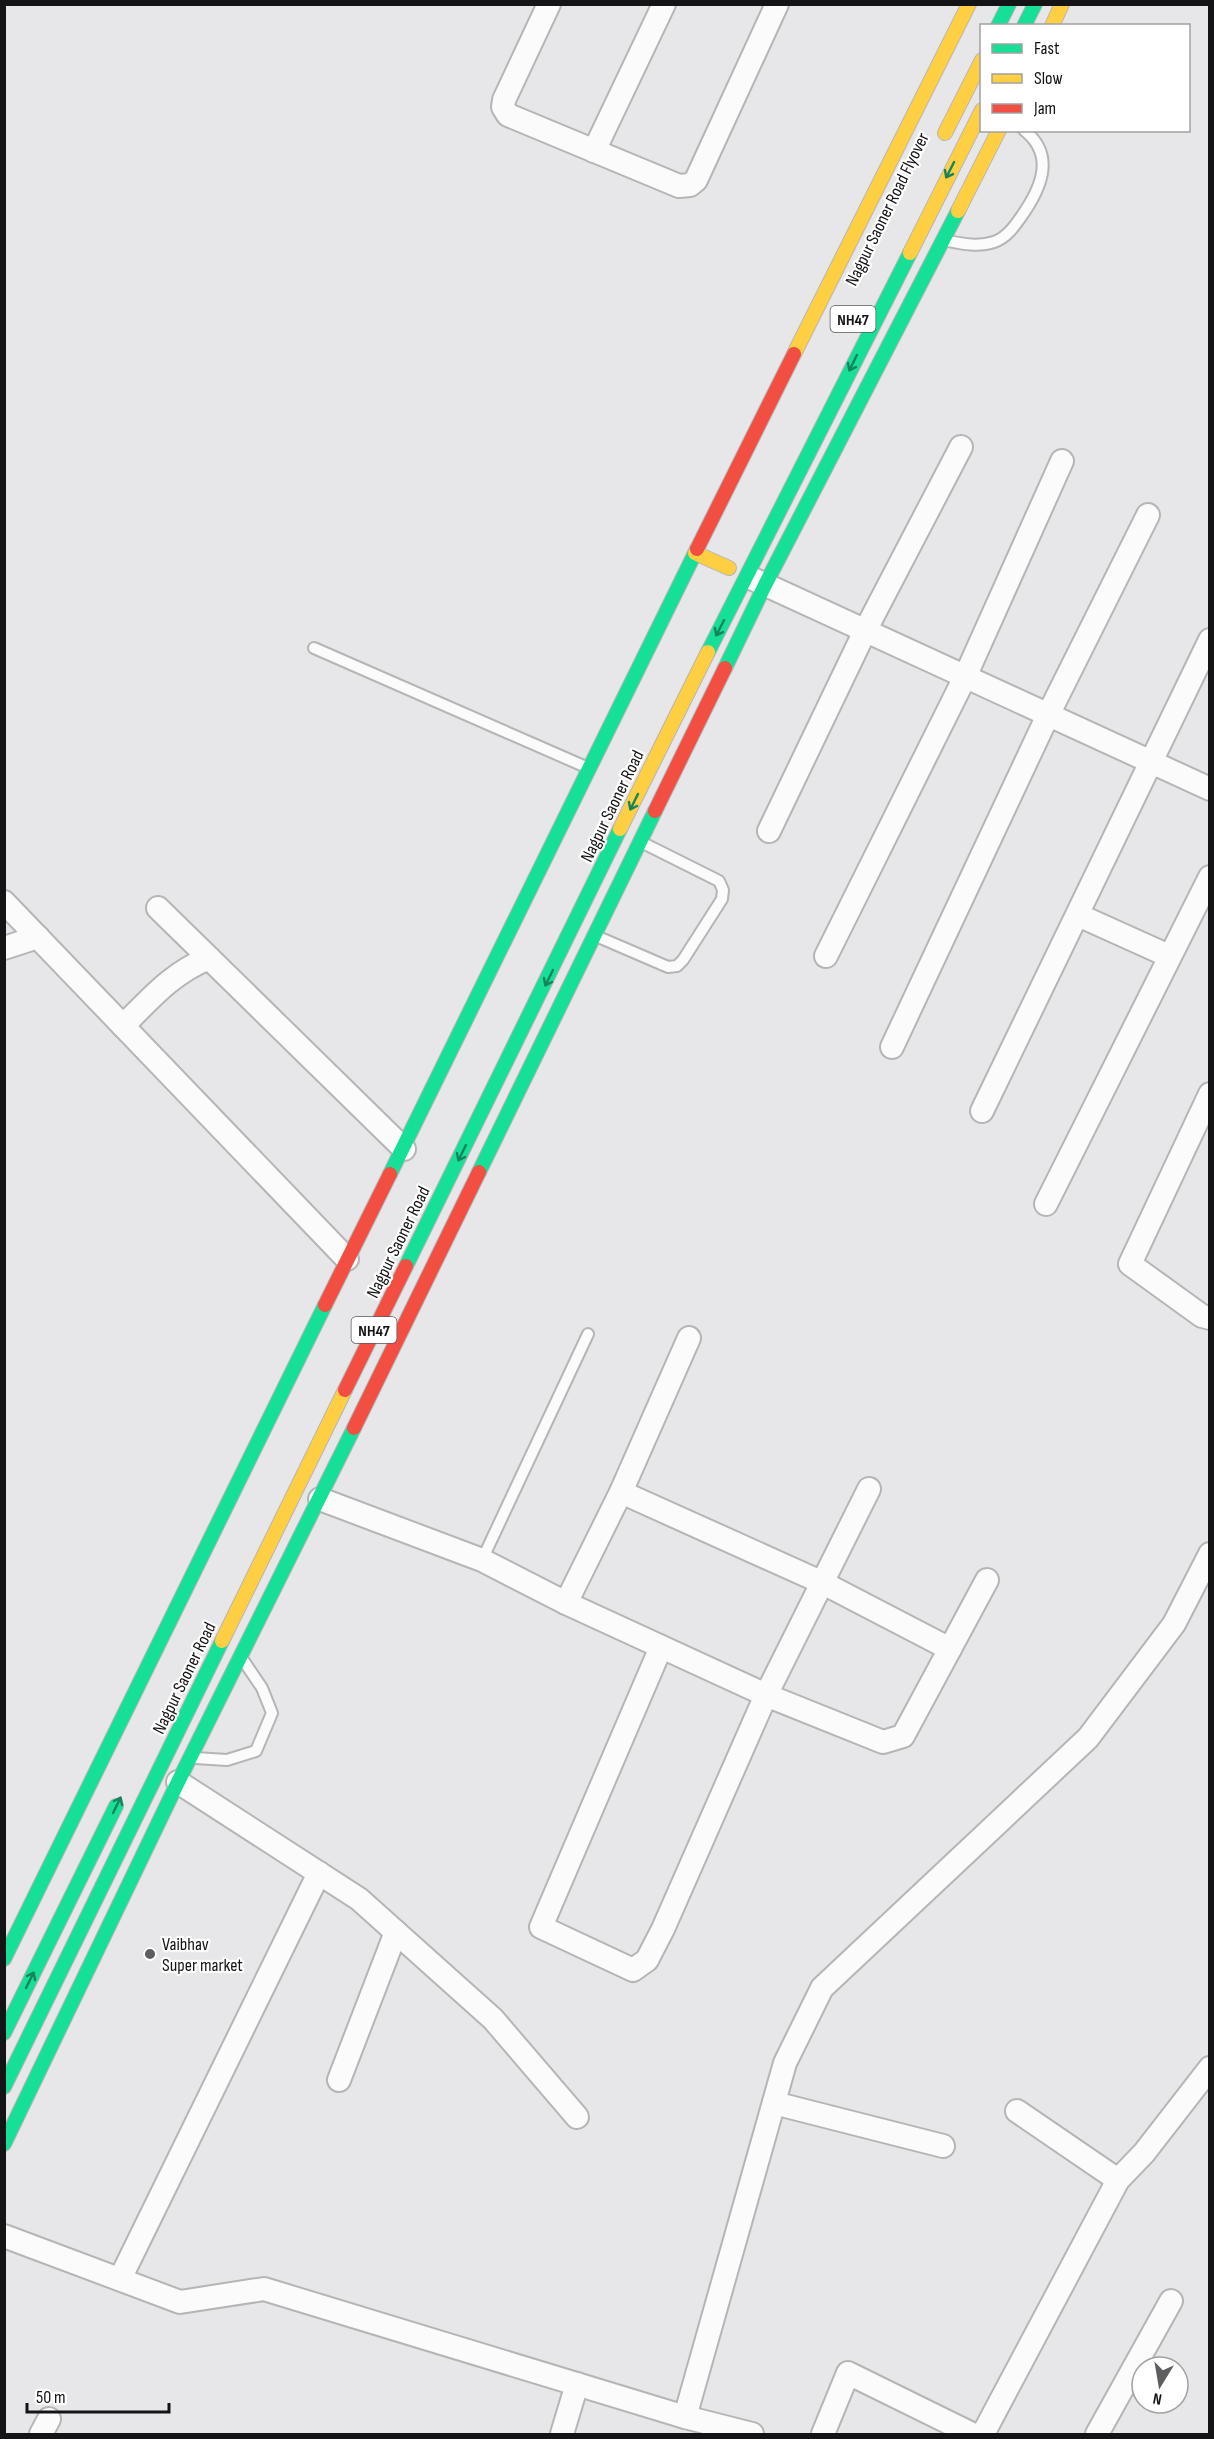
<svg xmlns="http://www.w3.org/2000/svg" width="1214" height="2439" font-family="'Sofia Sans Condensed',sans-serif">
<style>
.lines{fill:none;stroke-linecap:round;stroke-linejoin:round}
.lane-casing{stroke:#b6b5b6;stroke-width:14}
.street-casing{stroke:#b6b5b6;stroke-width:26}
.fast-casing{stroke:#b6b5b6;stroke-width:16}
.slow-casing{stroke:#b6b5b6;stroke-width:16}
.jam-casing{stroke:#b6b5b6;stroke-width:16}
.lane{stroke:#fbfbfc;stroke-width:10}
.street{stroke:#fbfbfc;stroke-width:22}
.fast{stroke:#16e098;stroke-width:14}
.slow{stroke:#ffcf43;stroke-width:14}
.jam{stroke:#f24e42;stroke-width:14}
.oneway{stroke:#15845d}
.poi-dot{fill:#5e5d5f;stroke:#fff;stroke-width:2}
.labels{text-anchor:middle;stroke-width:4.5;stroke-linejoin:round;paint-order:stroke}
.shield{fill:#fff;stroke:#5a5a5b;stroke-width:1.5}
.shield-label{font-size:16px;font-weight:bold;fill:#141315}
.street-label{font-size:18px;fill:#141315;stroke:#fff}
.poi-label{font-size:18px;fill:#141315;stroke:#fff;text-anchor:start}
</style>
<rect width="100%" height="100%" fill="#e7e6e8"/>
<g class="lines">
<g class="lane-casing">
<g id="lane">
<path d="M948 241C963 244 979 247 994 242 1006 238 1014 227 1021 217 1040 190 1057 156 1024 130"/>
<path d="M314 648 586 767"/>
<path d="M596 936 668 967 677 966 683 960 722 899 723 890 719 881 643 843"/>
<path d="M482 1560 588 1334"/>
<path d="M195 1758 227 1760 256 1751 272 1713 262 1688 243 1660"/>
</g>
</g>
<g class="street-casing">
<g id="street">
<path d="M549 4 504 100 503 107 508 115 679 186 690 185 696 180 777 4"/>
<path d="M594 151 664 4"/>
<path d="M753 579 1210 789"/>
<path d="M769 831 865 631 961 447"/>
<path d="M4 902 347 1259"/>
<path d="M158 908 404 1149"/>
<path d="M1078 915 1169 956"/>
<path d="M4 948 38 937"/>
<path d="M826 956 965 677 1062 461"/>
<path d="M123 1026C151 998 172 973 209 958"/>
<path d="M892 1047 1048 715 1148 515"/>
<path d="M1210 1094 1130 1264 1202 1316 1210 1318"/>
<path d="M982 1111 1210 640"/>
<path d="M1046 1204 1210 877"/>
<path d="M621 1492 823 1583 950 1649"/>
<path d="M320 1499 482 1560 566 1603 766 1695 883 1742 903 1736 987 1580"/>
<path d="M566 1603 621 1492 689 1338"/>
<path d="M661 1647 541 1927 633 1970 647 1960 663 1929 766 1695 869 1489"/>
<path d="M178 1782 359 1899 493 2019 577 2117"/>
<path d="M339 2080 396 1932"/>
<path d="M774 2103 943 2146"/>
<path d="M1017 2111 1118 2180"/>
<path d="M4 2236 180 2302 264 2289 685 2417 752 2434"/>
<path d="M120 2279 319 1873"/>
<path d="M685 2417 785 2063 822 1988 1088 1738 1174 1624 1210 1554"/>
<path d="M41 2434 49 2419"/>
<path d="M562 2434 577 2384"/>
<path d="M823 2434 848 2373 972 2434"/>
<path d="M983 2434 1118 2180 1144 2153 1210 2068"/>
<path d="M1097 2434 1171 2301"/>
</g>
</g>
<g class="fast-casing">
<g id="fast">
<path d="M998 26 1009 4"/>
<path d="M1024 26 1035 4"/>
<path d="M708 652 910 253"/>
<path d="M725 668 765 585 958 211"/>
<path d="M479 1172 655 811"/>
<path d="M390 1174 697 549"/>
<path d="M406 1266 620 829"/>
<path d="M4 1959 325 1305"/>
<path d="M4 2033 116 1806"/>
<path d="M4 2087 222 1641"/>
<path d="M4 2144 178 1782 354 1428"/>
</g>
</g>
<g class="slow-casing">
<g id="slow">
<path d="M1052 26 1062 4"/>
<path d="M945 133 982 60"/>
<path d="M958 211 999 130"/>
<path d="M910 253 982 110"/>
<path d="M794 354 969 4"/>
<path d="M695 553 729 568"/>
<path d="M620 829 708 652"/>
<path d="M222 1641 345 1390"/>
</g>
</g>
<g class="jam-casing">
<g id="jam">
<path d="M697 549 794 354"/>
<path d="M655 811 725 668"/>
<path d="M325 1305 390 1174"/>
<path d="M345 1390 406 1266"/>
<path d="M354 1428 479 1172"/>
</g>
</g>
<use href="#lane" class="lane"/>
<use href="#street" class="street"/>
<use href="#fast" class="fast"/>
<use href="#slow" class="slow"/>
<use href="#jam" class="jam"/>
</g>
<defs><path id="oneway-shaft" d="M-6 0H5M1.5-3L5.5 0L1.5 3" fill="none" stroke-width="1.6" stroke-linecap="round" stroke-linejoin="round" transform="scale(1.5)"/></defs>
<g class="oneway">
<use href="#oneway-shaft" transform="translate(950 170) rotate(117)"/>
<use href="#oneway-shaft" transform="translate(853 363) rotate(116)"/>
<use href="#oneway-shaft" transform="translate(720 628) rotate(117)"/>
<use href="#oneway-shaft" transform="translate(634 802) rotate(116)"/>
<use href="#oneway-shaft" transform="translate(549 978) rotate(116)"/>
<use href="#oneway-shaft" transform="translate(462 1153) rotate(116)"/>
<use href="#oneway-shaft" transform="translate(117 1805) rotate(-64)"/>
<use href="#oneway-shaft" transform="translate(30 1980) rotate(-64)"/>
</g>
<circle class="poi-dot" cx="150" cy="1954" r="6"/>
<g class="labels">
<g class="shield">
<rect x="830.5" y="306" width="45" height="26" rx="4.5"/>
<rect x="351.5" y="1317" width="45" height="26" rx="4.5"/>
</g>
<g class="shield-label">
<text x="853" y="325">NH47</text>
<text x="374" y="1336">NH47</text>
</g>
<g class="street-label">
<text transform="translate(887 209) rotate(-64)" y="6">Nagpur Saoner Road Flyover</text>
<text transform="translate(612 806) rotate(-64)" y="6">Nagpur Saoner Road</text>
<text transform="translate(398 1242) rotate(-64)" y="6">Nagpur Saoner Road</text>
<text transform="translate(184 1678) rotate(-64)" y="6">Nagpur Saoner Road</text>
</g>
<g class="poi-label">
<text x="162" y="1950">Vaibhav<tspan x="162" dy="21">Super market</tspan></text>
</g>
</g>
<rect width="1214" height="2439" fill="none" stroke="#141315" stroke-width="12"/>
<rect x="980" y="24" width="210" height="108" fill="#ffffff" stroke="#a1a1a1" stroke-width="1.5"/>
<rect x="992" y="44" width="30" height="9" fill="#16e098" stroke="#a1a1a1" stroke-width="1.5"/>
<text x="1034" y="54" font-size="18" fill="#141315">Fast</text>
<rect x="992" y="74" width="30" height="9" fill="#ffcf43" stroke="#a1a1a1" stroke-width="1.5"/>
<text x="1034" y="84" font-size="18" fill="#141315">Slow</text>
<rect x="992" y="104" width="30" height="9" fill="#f24e42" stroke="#a1a1a1" stroke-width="1.5"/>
<text x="1034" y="114" font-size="18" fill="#141315">Jam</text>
<g transform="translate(1160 2385) rotate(191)"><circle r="28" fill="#ffffff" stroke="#a1a1a1" stroke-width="1.5"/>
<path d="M0-4.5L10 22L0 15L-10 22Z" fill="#5e5d5f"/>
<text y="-9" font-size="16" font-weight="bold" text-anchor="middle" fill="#141315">N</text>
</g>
<path d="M27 2403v9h142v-9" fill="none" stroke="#141315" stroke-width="3"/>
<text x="36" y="2403" font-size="18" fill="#141315" stroke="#ffffff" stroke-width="4.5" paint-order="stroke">50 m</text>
</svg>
